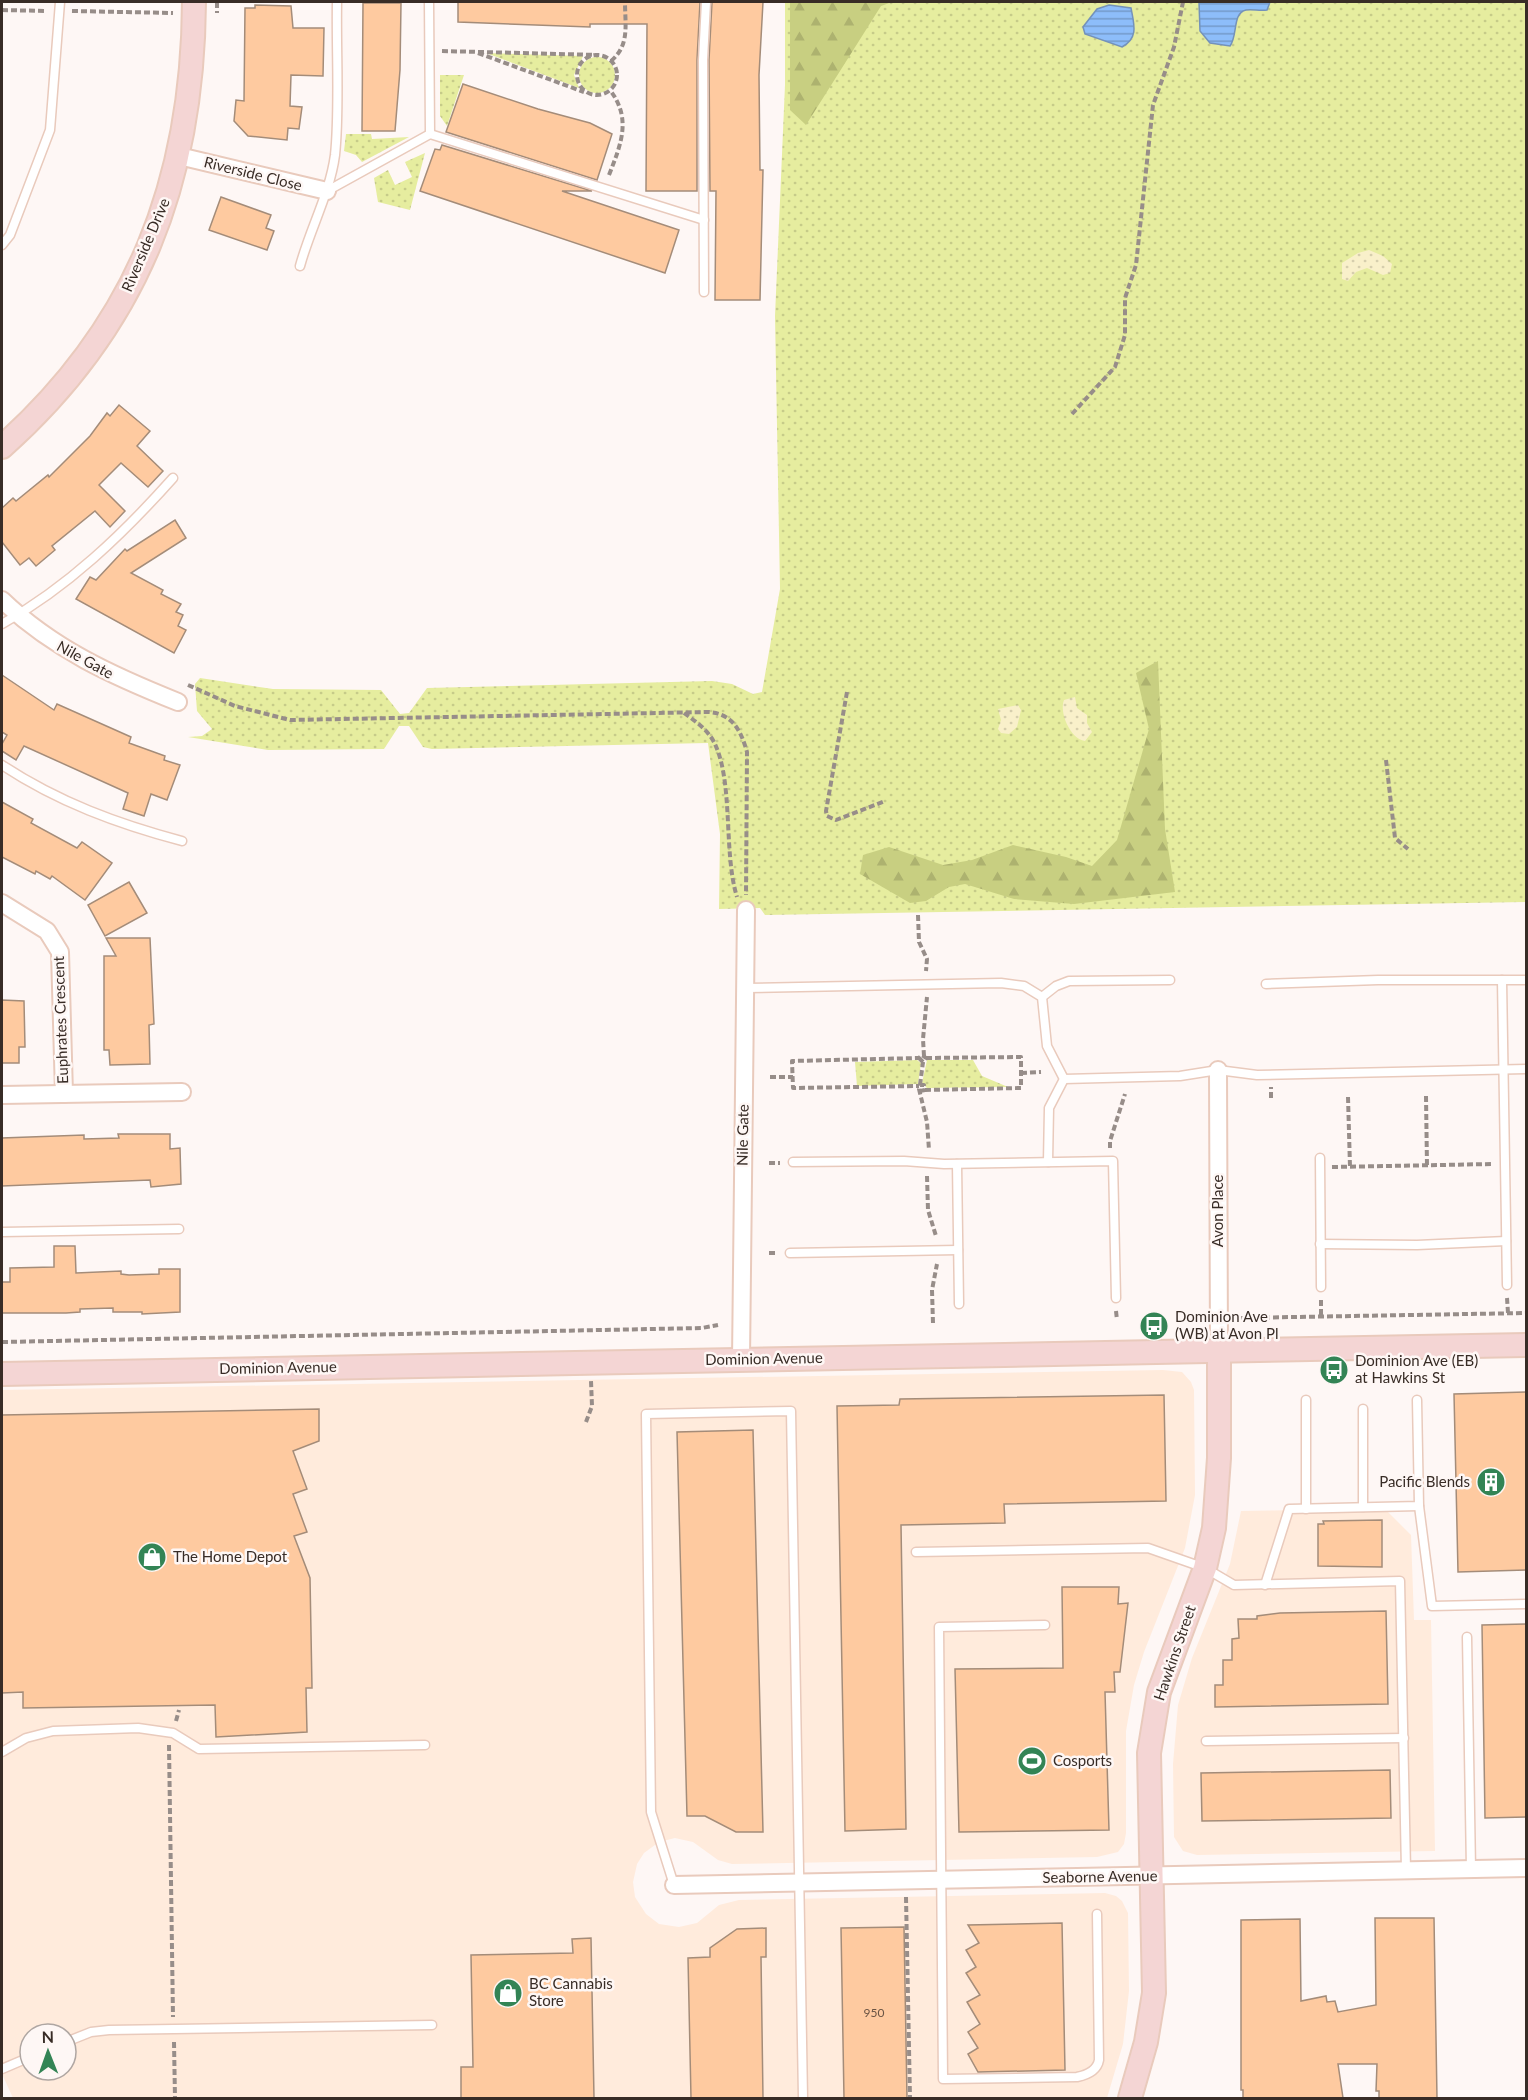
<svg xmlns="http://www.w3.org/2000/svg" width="1528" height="2100" font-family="Lato,sans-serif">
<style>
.commercial{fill:#ffebdc;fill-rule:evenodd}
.green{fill:url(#green-dots)}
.forest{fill:url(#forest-firs)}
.sand{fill:url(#sand-dots)}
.water{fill:url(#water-rules);stroke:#7492ba;stroke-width:1.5}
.building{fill:#fecaa0;stroke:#a48c79;stroke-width:1.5}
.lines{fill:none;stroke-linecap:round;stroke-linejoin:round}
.lane-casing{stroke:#e9cabc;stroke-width:11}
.street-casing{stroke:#e9cabc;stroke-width:20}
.secondary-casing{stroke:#e9cabc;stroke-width:26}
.path{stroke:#978d89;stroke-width:4;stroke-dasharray:6 3;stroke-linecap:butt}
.lane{stroke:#fff;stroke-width:8}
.street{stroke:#fff;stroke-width:16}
.secondary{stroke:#f4d5d4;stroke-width:22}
.labels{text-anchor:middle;stroke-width:5;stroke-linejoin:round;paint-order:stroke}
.number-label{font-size:12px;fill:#6a5444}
.street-label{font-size:15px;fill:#382c26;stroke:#fef7f5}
.poi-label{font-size:15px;fill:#382c26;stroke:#fef7f5;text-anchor:start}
</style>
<defs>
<pattern id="green-dots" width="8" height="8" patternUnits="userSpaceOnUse" patternTransform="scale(1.5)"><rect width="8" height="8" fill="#e6ed9f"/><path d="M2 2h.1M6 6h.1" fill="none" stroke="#c6cb89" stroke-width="1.8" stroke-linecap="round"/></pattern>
<pattern id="forest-firs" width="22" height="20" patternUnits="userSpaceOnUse" patternTransform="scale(1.5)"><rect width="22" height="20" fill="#c8cf81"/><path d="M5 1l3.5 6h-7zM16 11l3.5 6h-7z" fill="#adb26f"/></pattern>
<pattern id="sand-dots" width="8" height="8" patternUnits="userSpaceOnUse" patternTransform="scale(1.5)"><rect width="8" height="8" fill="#f9f0ca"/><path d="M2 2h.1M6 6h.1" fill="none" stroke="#d6cead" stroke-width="1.8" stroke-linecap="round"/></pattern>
<pattern id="water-rules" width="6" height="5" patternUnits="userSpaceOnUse" patternTransform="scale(1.5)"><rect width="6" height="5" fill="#8dbdfa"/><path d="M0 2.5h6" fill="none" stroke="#749aca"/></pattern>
</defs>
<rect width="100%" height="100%" fill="#fef7f5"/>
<g class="commercial">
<path d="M1163 1370 1182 1372 1191 1382 1194 1390 1195 1495 1185 1548 1144 1652 1134 1685 1126 1731V1833L1124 1844 1118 1852 1097 1857 732 1864 718 1860 693 1842 675 1838 659 1842 644 1853 637 1864 633 1882 635 1897 646 1914 659 1924 679 1927 697 1923 719 1905 739 1900 1105 1893 1116 1896 1122 1901 1128 1913 1129 1991 1123 2044 1107 2098H13L2 2074V1390ZM30 2034H66V2070H30Z"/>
<path d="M1378 1509 1388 1512 1411 1535 1414 1620H1431L1435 1851 1197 1855 1183 1851 1174 1837 1173 1764 1178 1705 1192 1658 1230 1564 1241 1511Z"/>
</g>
<g class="green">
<path d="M785 2H1526V902L765 915 760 908 719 909 720 834 708 743 432 749 423 747 409 726H399L384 749 268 750 188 737 202 736 212 729 197 711 195 684 200 678 273 689 381 690 400 714 409 713 427 688 712 681 732 684 753 694 762 692 780 589 775 316 785 85Z"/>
<path d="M486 53 583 56 574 75 579 88Z"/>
<circle cx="597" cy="75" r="18"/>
<path d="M440 75H464L447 126 440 116Z"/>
<path d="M346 134H371L372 139 409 137 362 162 356 155 344 151Z"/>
<path d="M425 153 410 210 378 202 374 178 388 170 395 185 412 177 405 162Z"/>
<path d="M917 1060 921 1063 918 1084 857 1086 855 1062Z"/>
<path d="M927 1060H973L982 1076 1008 1087 927 1088 922 1083Z"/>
</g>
<g class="forest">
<path d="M790 2H892L881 6 806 125 790 110Z"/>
<path d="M1158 661 1165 829 1175 892 1074 904 1014 899 965 884 949 887 926 901 910 903 860 874 863 855 889 847 943 865 972 860 1013 845 1066 857 1092 866 1117 840 1149 729 1136 673Z"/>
</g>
<g class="sand">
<path d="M1369 250 1383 256 1392 264 1390 273 1383 275 1367 268 1356 272 1348 281 1342 279V263L1358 253Z"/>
<path d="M1075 697 1077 708 1087 715V723L1092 732 1085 741C1070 739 1059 712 1064 700Z"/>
<path d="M1018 705 1021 710 1017 727 1009 734 1001 733 998 729 1001 720 998 709Z"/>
</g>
<g class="water">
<path d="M1199 2H1270L1267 10C1260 11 1252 9 1246 10 1232 13 1238 36 1230 46L1210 43 1200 31Z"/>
<path d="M1109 5 1131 8C1134 24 1139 38 1122 47L1085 34 1083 27 1097 9Z"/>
</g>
<g class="building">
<path d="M458 2H700L697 60V191H646L647 24H590V27L458 22Z"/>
<path d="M712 2H763L759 75 760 170H763L760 300H715L716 191H710L709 60Z"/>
<path d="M363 3H401L400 70 395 131H362Z"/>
<path d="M255 5 291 6 293 28H324L323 76 291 75 290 106 302 107 299 129 288 128 287 140 248 136 234 121 236 100 244 101 245 8H255Z"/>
<path d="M463 84 538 109 590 123 612 134 597 180 446 132Z"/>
<path d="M442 145 592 191H562L679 230 665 273 420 191 435 149 440 150Z"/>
<path d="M221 197 271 215 266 228 274 231 267 250 209 230Z"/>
<path d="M119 405 150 431 137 446 163 471 148 487 121 463 99 485 125 511 110 527 95 511 52 546 55 550 36 566 29 558 20 565 2 542V508L13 498 16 501 48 475 49 477 90 436 107 413 110 416Z"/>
<path d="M175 520 186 538 131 573 163 590 161 594 181 604 176 612 183 615 178 626 186 630 174 653 76 599 90 577 96 580 125 549 127 551Z"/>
<path d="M2 675 54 710 57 704 131 737 129 743 165 756 164 760 180 765 167 800 151 794 144 816 123 809 128 793 24 746 16 760 2 751V744L7 735 2 732Z"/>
<path d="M2 802 33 819 31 823 77 848 82 842 112 863 85 900 52 876 50 879 36 871 35 874 2 857Z"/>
<path d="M129 882 147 913 105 936 88 905Z"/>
<path d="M106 938H150L154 1024 149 1025 150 1064 110 1065 109 1050H104V956H116Z"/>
<path d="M2 1000 24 1001 25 1047H19V1063H2Z"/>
<path d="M118 1134H170V1149L180 1148 181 1184 151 1187 150 1180 2 1186V1138L84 1135V1139L119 1138Z"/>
<path d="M54 1246H75L76 1273 121 1271V1274L129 1275 159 1274V1269H180V1312L142 1314V1312H113V1308L80 1309V1312L66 1313H2V1282H10V1268L54 1267Z"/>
<path d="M1527 1392V1570L1458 1572 1454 1394Z"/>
<path d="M1164 1395 1166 1501 1004 1504 1005 1523 901 1525 906 1829 845 1831 837 1406 899 1405 900 1399Z"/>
<path d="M319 1409V1441L293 1451 307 1489 293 1494 307 1532 294 1536 310 1578 312 1688H306L307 1732 216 1737 215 1705 23 1708V1692L2 1693V1415Z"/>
<path d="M753 1430 763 1832H736L705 1816H687L677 1432Z"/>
<path d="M1382 1520V1567L1318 1566V1524H1324L1323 1521Z"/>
<path d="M1062 1587H1119L1118 1604 1128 1603 1120 1672H1114L1115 1692H1105L1109 1830 959 1832 955 1669 1063 1668Z"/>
<path d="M1386 1611 1388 1704 1215 1707V1685H1223V1660H1232V1639L1239 1638 1238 1619H1257V1616L1280 1613Z"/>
<path d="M1527 1624V1817L1485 1818 1482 1625Z"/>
<path d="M1390 1770 1391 1818 1202 1821 1201 1773Z"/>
<path d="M1375 1918H1434L1437 2098H1379V2091H1376L1377 2064H1338L1343 2098H1243V2090H1241V1920L1300 1919 1301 2001 1326 1996 1327 2002 1335 2001 1338 2012 1376 2005Z"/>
<path d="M1062 1923 1065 2070 978 2072 968 2054 978 2048 968 2032 980 2024 967 2002 980 1995 966 1973 976 1967 966 1950 979 1943 968 1925Z"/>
<path d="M904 1927 907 2098H844L841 1928Z"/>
<path d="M766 1928V1957H761L763 2098H691L688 1958 710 1957V1948L737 1929Z"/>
<path d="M591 1938 594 2098H461V2067H473L471 1955 573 1953 572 1939Z"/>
</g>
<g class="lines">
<g class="lane-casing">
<g id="lane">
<path d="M429 2 430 134"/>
<path d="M327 191 430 134 704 220"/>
<path d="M2 245 10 235 50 130 60 2"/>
<path d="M300 266C310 229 330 193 335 155 340 108 336 50 337 2"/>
<path d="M704 292 703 60 706 2"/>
<path d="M2 624C68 587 123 534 173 478"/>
<path d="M2 765C58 802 118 824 182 841"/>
<path d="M1502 980 1507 1285"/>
<path d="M1266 984 1378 980H1526"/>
<path d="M745 988 1001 983 1024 986 1042 997 1047 1046 1064 1079"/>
<path d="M1042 997 1056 986 1069 981 1170 980"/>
<path d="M1064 1079 1180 1076 1218 1070 1257 1075 1526 1069"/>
<path d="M1320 1158 1321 1287"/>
<path d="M793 1162 904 1161 944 1164 1113 1161 1116 1298"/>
<path d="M1048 1162 1049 1108 1064 1079"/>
<path d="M957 1164 959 1304"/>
<path d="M2 1232 179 1229"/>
<path d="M1320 1244 1417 1245 1506 1241"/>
<path d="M790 1253 958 1250"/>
<path d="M1419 1506 1432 1606 1526 1604"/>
<path d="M1363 1507V1409"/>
<path d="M1306 1509V1400"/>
<path d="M916 1552 1148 1548 1205 1568 1234 1585 1400 1581 1406 1870"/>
<path d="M1265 1585 1289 1509 1419 1506 1417 1400"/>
<path d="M1045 1625 939 1627 943 2079 1077 2077C1087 2075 1097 2071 1099 2060L1097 1914"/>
<path d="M1467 1637 1471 1869"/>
<path d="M1206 1741 1404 1738"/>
<path d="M2 1752 26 1738 53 1731 138 1728 173 1733 199 1749 425 1745"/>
<path d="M674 1885 651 1812 646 1414 791 1411 803 2098"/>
<path d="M66 2042 91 2032 109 2030 432 2025"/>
<path d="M2 2069 30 2057"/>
</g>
</g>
<g class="street-casing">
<g id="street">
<path d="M179 156 327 191"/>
<path d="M2 600C53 649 113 676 178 702"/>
<path d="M2 903 47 931 60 952 64 1094"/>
<path d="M1218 1070 1219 1351"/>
<path d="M2 1095 182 1092"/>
<path d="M741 1360 746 910"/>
<path d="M674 1885 1526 1868"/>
</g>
</g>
<g class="secondary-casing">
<g id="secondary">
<path d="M2 447C138 326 193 181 194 2"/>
<path d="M2 1374 1526 1345"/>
<path d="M1130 2098 1146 2042 1154 1993 1149 1753 1159 1692 1205 1568 1214 1528 1219 1458V1351"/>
</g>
</g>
<g class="path">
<path d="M217 2V13"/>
<path d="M2 10 46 11"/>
<path d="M72 11 173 13"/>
<path d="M442 51 599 55"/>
<path d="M478 53 584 92"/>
<circle cx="597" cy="75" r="20"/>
<path d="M611 61C630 45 625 25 625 2"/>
<path d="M609 175C621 144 632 119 610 90"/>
<path d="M1072 414 1115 367 1125 335V298L1136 265 1153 105 1174 47 1183 2"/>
<path d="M188 685 235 706 290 720 709 712C733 714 741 731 747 752L746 895"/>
<path d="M847 692 826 811 827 816 836 820 885 801"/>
<path d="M684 713C695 721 707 729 714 742 734 782 723 852 737 897"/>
<path d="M1386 760 1395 838 1408 849"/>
<path d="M918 915 919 942 927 959 926 971"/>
<path d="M924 1056 923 1039 927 997"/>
<path d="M919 1058 923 1062 926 1058 922 1055 919 1058 792 1061 793 1088 919 1086"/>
<path d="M1021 1073 1041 1072"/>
<path d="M770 1077H793"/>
<path d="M920 1085 923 1062"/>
<path d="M925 1090 1021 1088V1057L926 1058"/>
<path d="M920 1091 925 1090 924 1085H920L919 1089 927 1122 929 1150"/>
<path d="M1426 1096 1427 1166"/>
<path d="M1348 1097 1350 1167"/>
<path d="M1271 1098V1087"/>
<path d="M1110 1148V1141L1125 1094"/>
<path d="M769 1163H780"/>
<path d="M1332 1167 1493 1164"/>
<path d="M927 1176 928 1210 936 1236"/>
<path d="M769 1253H778"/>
<path d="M1507 1298 1508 1313"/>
<path d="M1321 1300V1316"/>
<path d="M1116 1311 1117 1320"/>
<path d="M1237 1318 1526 1313"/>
<path d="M933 1323 932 1290 937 1264"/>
<path d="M2 1342 702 1328 718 1325"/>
<path d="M586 1422 592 1406 591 1381"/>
<path d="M176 1721 179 1710"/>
<path d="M169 1745 173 2017"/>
<path d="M906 1897 910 2098"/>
<path d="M174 2042 175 2098"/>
</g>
<use href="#lane" class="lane"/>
<use href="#street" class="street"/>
<use href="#secondary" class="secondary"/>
</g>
<defs>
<g id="bus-disc" transform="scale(1.5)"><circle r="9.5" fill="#338455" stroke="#fef7f5"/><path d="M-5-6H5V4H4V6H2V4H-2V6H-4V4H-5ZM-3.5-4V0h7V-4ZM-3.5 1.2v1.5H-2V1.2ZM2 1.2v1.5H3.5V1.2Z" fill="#fff"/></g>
<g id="building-disc" transform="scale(1.5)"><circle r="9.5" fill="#338455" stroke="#fef7f5"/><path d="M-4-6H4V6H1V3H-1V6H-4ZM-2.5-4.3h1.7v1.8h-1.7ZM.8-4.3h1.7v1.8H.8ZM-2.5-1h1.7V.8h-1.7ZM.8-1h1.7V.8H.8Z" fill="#fff"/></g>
<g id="shop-disc" transform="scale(1.5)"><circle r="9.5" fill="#338455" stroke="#fef7f5"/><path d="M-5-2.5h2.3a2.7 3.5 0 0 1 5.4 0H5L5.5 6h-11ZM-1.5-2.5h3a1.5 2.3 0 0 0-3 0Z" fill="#fff"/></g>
<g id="stadium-disc" transform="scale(1.5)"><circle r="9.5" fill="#338455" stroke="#fef7f5"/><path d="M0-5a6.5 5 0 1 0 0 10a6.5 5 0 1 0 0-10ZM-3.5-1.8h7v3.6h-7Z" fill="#fff"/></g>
</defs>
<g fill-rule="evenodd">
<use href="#bus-disc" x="1154" y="1326"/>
<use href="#bus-disc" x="1334" y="1370"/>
<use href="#building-disc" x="1491" y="1482"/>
<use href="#shop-disc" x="152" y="1557"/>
<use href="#stadium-disc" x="1032" y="1761"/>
<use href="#shop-disc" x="508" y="1993"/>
</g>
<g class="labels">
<g class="number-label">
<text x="874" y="2017">950</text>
</g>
<g class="street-label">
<text transform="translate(253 174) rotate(14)" y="5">Riverside Close</text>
<text transform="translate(146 245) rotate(-67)" y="5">Riverside Drive</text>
<text transform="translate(85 660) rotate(29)" y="5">Nile Gate</text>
<text transform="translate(61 1020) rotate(-92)" y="5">Euphrates Crescent</text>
<text transform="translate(743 1135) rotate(-89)" y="5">Nile Gate</text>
<text transform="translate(1218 1211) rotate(-90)" y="5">Avon Place</text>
<text transform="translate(764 1359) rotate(-1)" y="5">Dominion Avenue</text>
<text transform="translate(278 1368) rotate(-1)" y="5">Dominion Avenue</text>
<text transform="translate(1175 1653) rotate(-71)" y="5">Hawkins Street</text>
<text transform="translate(1100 1877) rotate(-1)" y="5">Seaborne Avenue</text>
</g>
<g class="poi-label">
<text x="1175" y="1322">Dominion Ave<tspan x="1175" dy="17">(WB) at Avon Pl</tspan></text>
<text x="1355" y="1366">Dominion Ave (EB)<tspan x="1355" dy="17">at Hawkins St</tspan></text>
<text x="1470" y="1487" text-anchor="end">Pacific Blends</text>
<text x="173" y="1562">The Home Depot</text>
<text x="1053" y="1766">Cosports</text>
<text x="529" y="1989">BC Cannabis<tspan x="529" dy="17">Store</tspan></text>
</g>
</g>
<rect width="1528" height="2100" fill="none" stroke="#382c26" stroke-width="6"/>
<g transform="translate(48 2052) rotate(359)"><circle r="28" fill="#fef7f5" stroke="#afa6a2" stroke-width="1.5"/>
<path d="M0-4.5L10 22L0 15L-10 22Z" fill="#338455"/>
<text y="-9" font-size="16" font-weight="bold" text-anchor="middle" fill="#382c26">N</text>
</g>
</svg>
